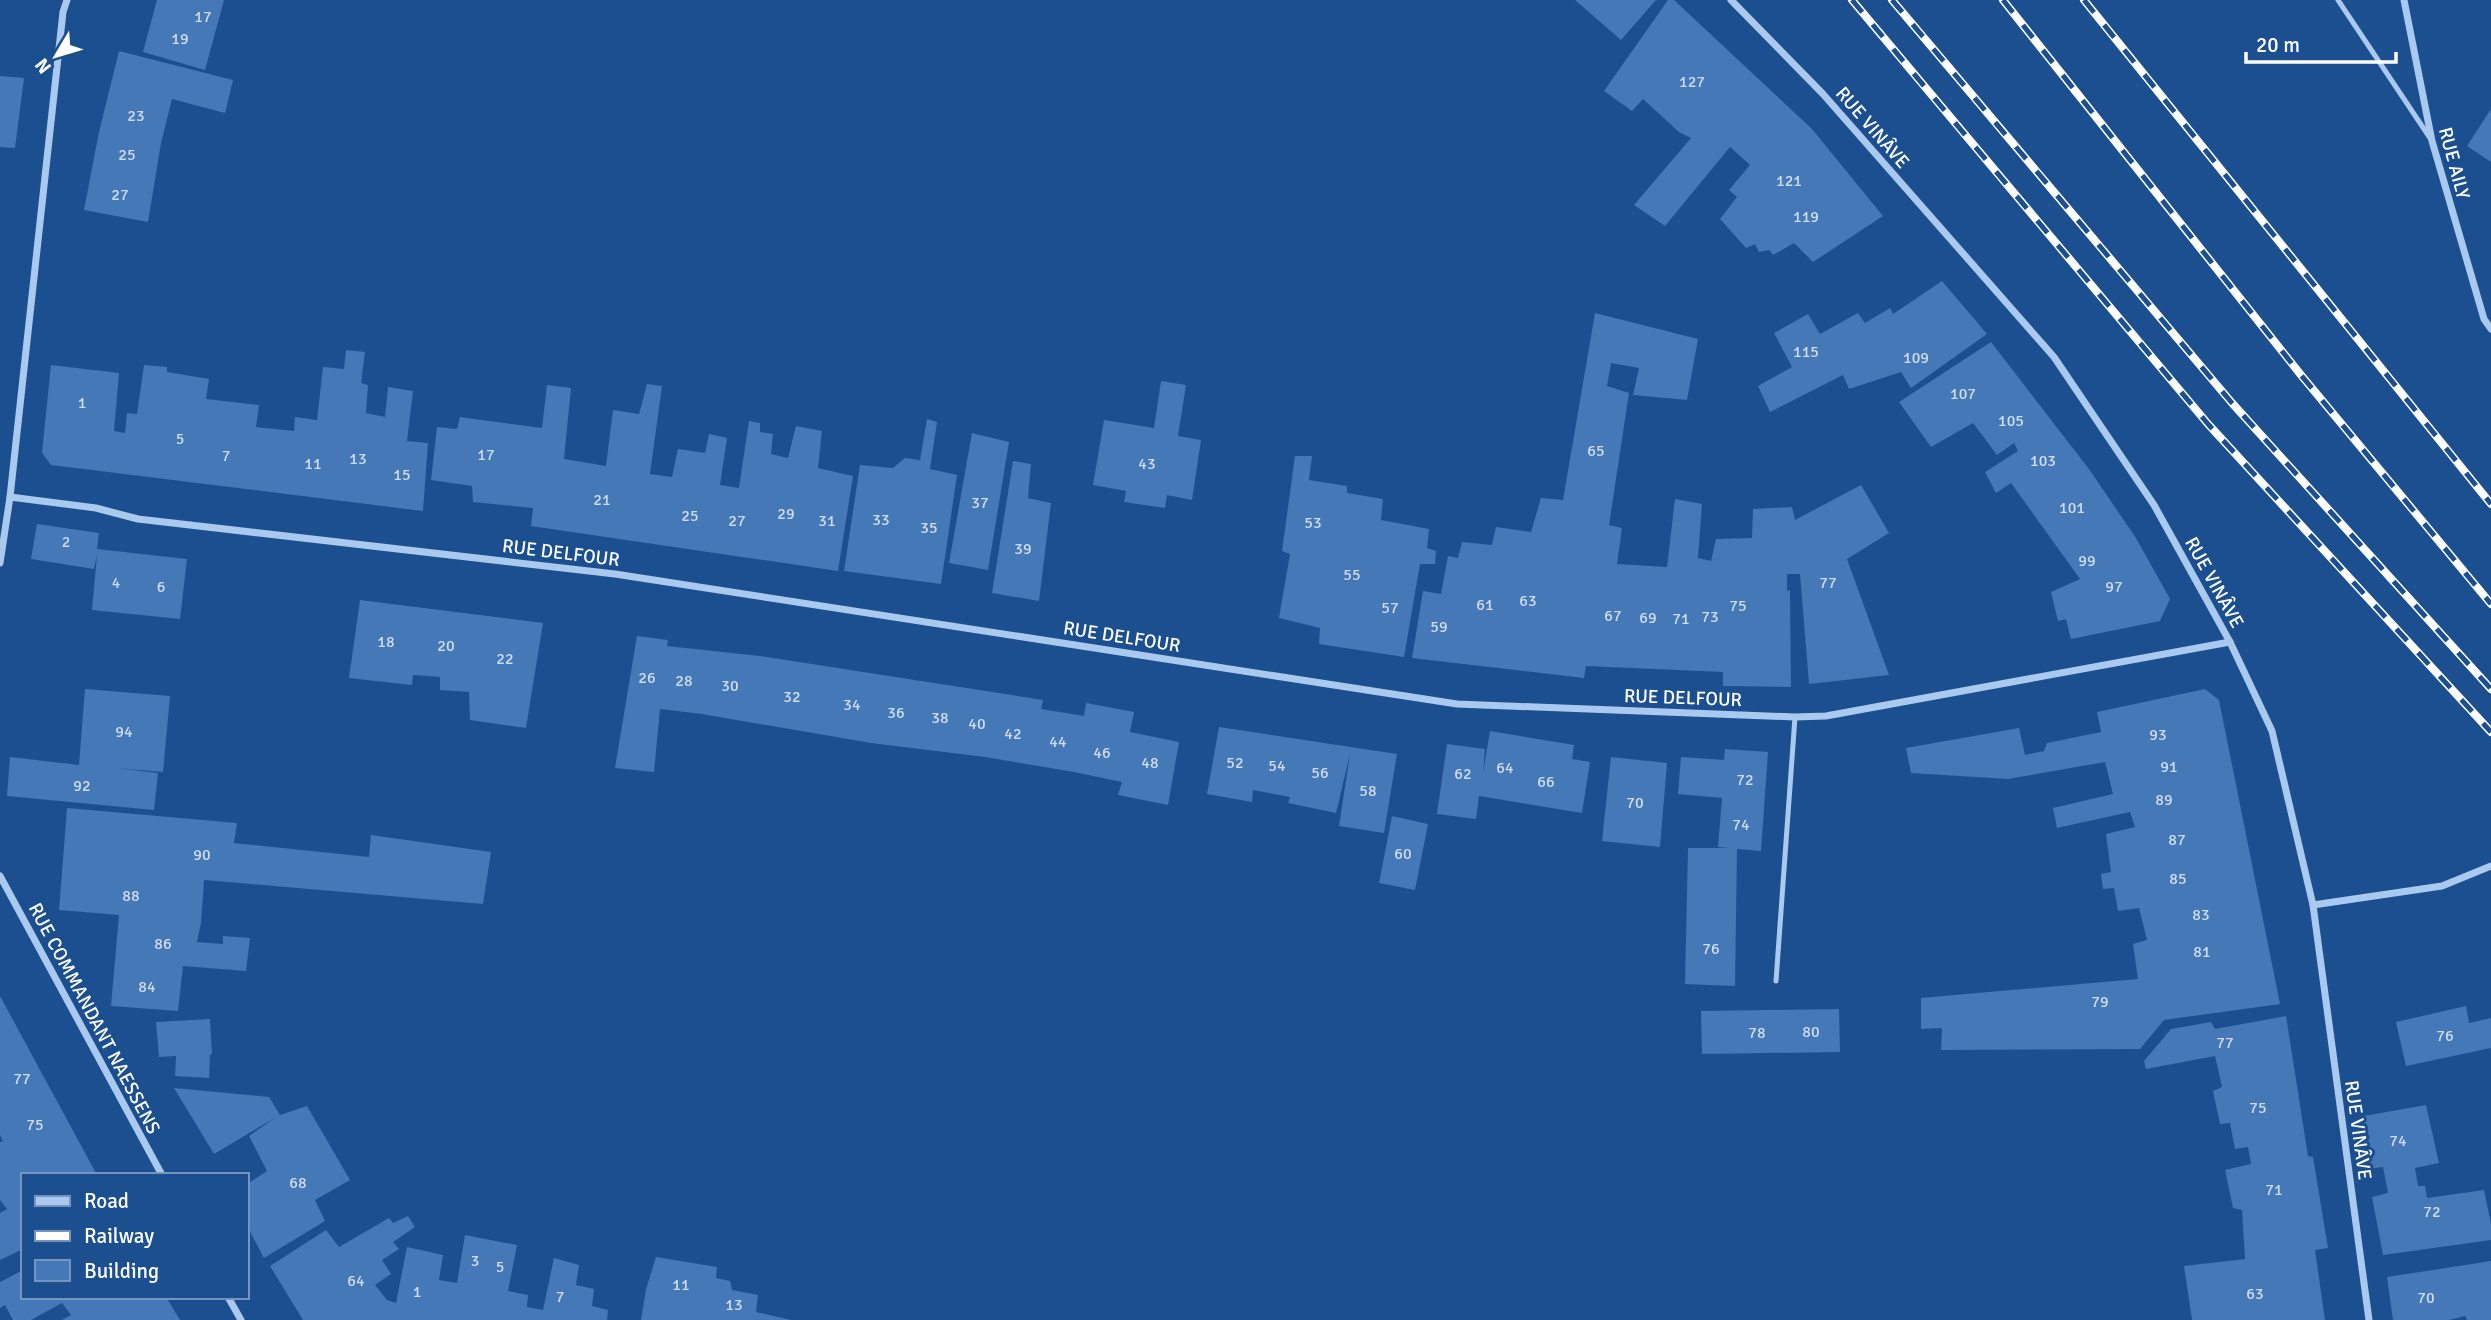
<svg xmlns="http://www.w3.org/2000/svg" width="2491" height="1320" font-family="Signika,sans-serif">
<style>
.building{fill:#4478b7}
.lines{fill:none;stroke-linecap:round;stroke-linejoin:round}
.service{stroke:#a9c9ee;stroke-width:5}
.minor{stroke:#a9c9ee;stroke-width:7}
.rail-casing{stroke:#fff;stroke-width:8}
.rail{stroke:#1b4f8f;stroke-width:5;stroke-dasharray:16;stroke-linecap:butt}
.labels{text-anchor:middle;stroke-width:6;stroke-linejoin:round;paint-order:stroke}
.number-label{font-size:16px;fill:#d0dded}
.street-label{font-size:19px;fill:#fff;stroke:#1b4f8f}
</style>
<rect width="100%" height="100%" fill="#1b4f8f"/>
<g class="building">
<path d="M157 0H224L205 70 143 52Z"/>
<path d="M1575 0H1656L1621 40Z"/>
<path d="M1668 0H1674L1812 129 1883 216 1813 262 1794 243 1773 255 1769 250 1759 252 1755 244 1746 248 1720 219 1737 197 1729 190 1750 165 1730 147 1665 226 1634 205 1691 138 1679 132 1643 99 1632 111 1604 91Z"/>
<path d="M119 51 233 80 225 113 172 99 161 143 148 222 84 210 99 132Z"/>
<path d="M0 76 24 78 15 148 0 147Z"/>
<path d="M2491 109V162L2467 146Z"/>
<path d="M1942 281 1987 334 1911 388 1901 372 1849 389 1843 375 1770 412 1758 386 1792 367 1774 333 1808 314 1820 334 1858 313 1865 323 1890 308 1893 314Z"/>
<path d="M1595 313 1698 339 1687 400 1633 395 1639 368 1611 363 1607 386 1629 393 1609 525 1622 528 1617 564 1667 567 1675 499 1702 504 1698 558 1711 561 1716 539 1752 538 1753 509 1792 507 1795 520 1861 485 1889 533 1847 559 1889 675 1809 684 1800 574H1787V591L1790 590 1791 687 1723 686V672L1586 666 1584 678 1412 658 1423 591 1441 594 1448 556 1458 558 1462 542 1492 545 1496 527 1531 532 1541 498 1563 500Z"/>
<path d="M1991 342 2089 469 2136 538 2170 599 2160 621 2071 639 2066 619 2058 621 2051 592 2080 579 2011 483 1996 493 1985 472 2018 451 2014 443 1997 455 1973 423 1931 447 1899 402Z"/>
<path d="M346 350 365 352 361 383 368 385 366 413 385 417 388 387 413 391 407 441 428 443 423 511 51 465 42 453 51 365 119 373 114 431 125 433 127 413 137 414 144 365 167 367V372L209 379 206 399 259 405 256 427 294 431 295 417 317 420 323 367 344 369Z"/>
<path d="M1161 381 1186 385 1178 436 1201 440 1192 500 1167 495 1165 508 1124 502 1126 491 1093 485 1104 420 1154 428Z"/>
<path d="M647 384 662 386 650 474 672 477 678 449 705 453 709 434 727 438 720 485 739 488 749 421 760 423V432L773 434 771 454 788 458 796 426 822 431 818 468 853 476 838 571 531 526 533 508 473 502 472 486 431 480 437 427 457 429 460 417 542 428 547 385 571 388 564 459 606 466 613 410 639 414Z"/>
<path d="M927 419 937 422 930 469 957 475 941 584 844 571 860 465 893 468 905 458 920 460Z"/>
<path d="M972 433 1009 442 988 570 949 563Z"/>
<path d="M1295 456H1312L1309 480 1347 486V493L1383 499 1381 520 1429 529 1427 548 1436 551 1435 564H1420L1404 657 1319 644 1320 628 1279 618 1290 554 1282 551Z"/>
<path d="M1013 461 1031 464 1028 498 1051 503 1039 601 992 593Z"/>
<path d="M37 524 99 533 97 549 187 559 180 619 92 610 97 555 94 569 31 559Z"/>
<path d="M360 600 543 623 526 728 470 720 469 692 440 690V677L413 675 412 685 349 678Z"/>
<path d="M637 636 668 640 667 646 760 656 1043 700 1041 709 1084 716 1086 703 1134 712 1130 732 1179 742 1168 805 1118 795 1122 782 1074 772 985 757 871 743 702 714 660 709 654 772 615 768Z"/>
<path d="M85 689 170 696 163 772 117 768 158 773 154 810 7 796 10 757 79 765Z"/>
<path d="M2205 689 2219 700 2280 1004 2164 1020 2140 1049 1941 1050 1942 1028 1921 1029V998L2138 979 2133 944 2147 940 2139 908 2118 911 2114 888 2103 889 2101 874 2111 872 2106 834 2135 827 2130 812 2057 828 2053 808 2113 794 2105 762 2008 779 1911 773 1906 748 2019 728 2025 755 2044 751 2047 743 2101 732 2097 712Z"/>
<path d="M1219 727 1397 754 1384 833 1339 826 1350 754 1336 813 1288 803 1290 797 1253 790 1252 802 1207 794Z"/>
<path d="M1490 731 1574 745 1572 759 1590 762 1582 813 1479 796 1476 819 1437 814 1447 744 1485 749 1483 773Z"/>
<path d="M1725 749 1768 752 1761 851 1737 849 1735 986 1685 984 1688 848H1729L1718 847 1722 798 1678 794 1681 757 1724 760Z"/>
<path d="M1611 757 1667 763 1660 847 1602 841Z"/>
<path d="M67 808 237 823 234 843 369 857 371 835 491 852 483 904 204 880 201 923 197 942 223 944V936L250 938 246 971 183 966 178 1011 111 1006 119 915 59 910Z"/>
<path d="M1392 816 1428 824 1415 890 1379 883Z"/>
<path d="M0 996 97 1175H23V1249L0 1260V1213L7 1209 0 1200V1142L3 1141 0 1135Z"/>
<path d="M2466 1006 2469 1023 2491 1018V1048L2406 1066 2396 1022Z"/>
<path d="M1839 1009 1840 1052 1702 1054 1701 1011Z"/>
<path d="M2286 1016 2308 1156 2313 1157 2328 1248 2315 1250 2325 1320H2192L2184 1266 2245 1259 2242 1210 2233 1208 2225 1170 2251 1164 2248 1147 2235 1149 2230 1123 2220 1124 2213 1091 2222 1087 2215 1056 2146 1069 2144 1061 2171 1029 2211 1022 2215 1029Z"/>
<path d="M210 1019 212 1054 210 1055 209 1078 175 1076 176 1056 159 1057 156 1022Z"/>
<path d="M174 1088 269 1097 280 1115 307 1106 350 1180 315 1200 325 1221 264 1258 247 1226V1184L267 1171 249 1136 276 1117 214 1154Z"/>
<path d="M2426 1105 2439 1163 2415 1168 2418 1186H2425L2427 1198 2484 1190 2491 1224V1240L2383 1255 2372 1197 2388 1193 2383 1167 2367 1169 2358 1117Z"/>
<path d="M408 1216 415 1227 393 1242 399 1249 382 1260 391 1274 375 1285 387 1300 396 1303 407 1247 443 1255 439 1280 457 1283 465 1235 517 1245 508 1291 528 1295 527 1307 543 1310 554 1258 579 1265 576 1285 594 1289 592 1306 608 1310 607 1320H303L270 1266 326 1230 339 1247 389 1218 393 1223Z"/>
<path d="M656 1257 717 1267 716 1278 730 1281 732 1290 758 1295 756 1312 791 1320H641L646 1289Z"/>
<path d="M2491 1261V1320H2467L2465 1316 2449 1320H2393L2387 1277Z"/>
<path d="M23 1270V1297H166L180 1320H62L71 1315 62 1303 31 1320H13L5 1305 0 1308V1282Z"/>
</g>
<g class="lines">
<g class="service">
<path d="M2338 0 2430 138"/>
<path d="M1776 981 1795 717"/>
</g>
<g class="minor">
<path d="M1731 0 1823 94 2054 357 2154 505 2230 642 2272 731 2313 905 2369 1320"/>
<path d="M2404 0 2432 141 2484 319 2491 329"/>
<path d="M10 497 96 508 138 519 615 574 1457 704 1795 717 1826 716 2230 642"/>
<path d="M0 563 10 497 63 12 67 0"/>
<path d="M0 876 162 1175"/>
<path d="M2313 905 2442 886 2491 866"/>
<path d="M228 1297 241 1320"/>
</g>
<g class="rail-casing">
<g id="rail">
<path d="M1852 0 2208 424 2491 732"/>
<path d="M1892 0 2232 403 2491 689"/>
<path d="M2003 0 2301 375 2491 604"/>
<path d="M2084 0 2491 504"/>
</g>
</g>
<use href="#rail" class="rail"/>
</g>
<g class="labels">
<g class="number-label">
<text x="203" y="22">17</text>
<text x="180" y="44">19</text>
<text x="1692" y="87">127</text>
<text x="136" y="121">23</text>
<text x="127" y="160">25</text>
<text x="1789" y="186">121</text>
<text x="120" y="200">27</text>
<text x="1806" y="222">119</text>
<text x="1806" y="357">115</text>
<text x="1916" y="363">109</text>
<text x="1963" y="399">107</text>
<text x="82" y="408">1</text>
<text x="2011" y="426">105</text>
<text x="180" y="444">5</text>
<text x="1596" y="456">65</text>
<text x="486" y="460">17</text>
<text x="226" y="461">7</text>
<text x="358" y="464">13</text>
<text x="2043" y="466">103</text>
<text x="313" y="469">11</text>
<text x="1147" y="469">43</text>
<text x="402" y="480">15</text>
<text x="602" y="505">21</text>
<text x="980" y="508">37</text>
<text x="2072" y="513">101</text>
<text x="786" y="519">29</text>
<text x="690" y="521">25</text>
<text x="881" y="525">33</text>
<text x="737" y="526">27</text>
<text x="827" y="526">31</text>
<text x="1313" y="528">53</text>
<text x="929" y="533">35</text>
<text x="66" y="547">2</text>
<text x="1023" y="554">39</text>
<text x="2087" y="566">99</text>
<text x="1352" y="580">55</text>
<text x="116" y="588">4</text>
<text x="1828" y="588">77</text>
<text x="161" y="592">6</text>
<text x="2114" y="592">97</text>
<text x="1528" y="606">63</text>
<text x="1485" y="610">61</text>
<text x="1738" y="611">75</text>
<text x="1390" y="613">57</text>
<text x="1613" y="621">67</text>
<text x="1710" y="622">73</text>
<text x="1648" y="623">69</text>
<text x="1681" y="624">71</text>
<text x="1439" y="632">59</text>
<text x="386" y="647">18</text>
<text x="446" y="651">20</text>
<text x="505" y="664">22</text>
<text x="647" y="683">26</text>
<text x="684" y="686">28</text>
<text x="730" y="691">30</text>
<text x="792" y="702">32</text>
<text x="852" y="710">34</text>
<text x="896" y="718">36</text>
<text x="940" y="723">38</text>
<text x="977" y="729">40</text>
<text x="124" y="737">94</text>
<text x="1013" y="739">42</text>
<text x="2158" y="740">93</text>
<text x="1058" y="747">44</text>
<text x="1102" y="758">46</text>
<text x="1150" y="768">48</text>
<text x="1235" y="768">52</text>
<text x="1277" y="771">54</text>
<text x="2169" y="772">91</text>
<text x="1505" y="773">64</text>
<text x="1320" y="778">56</text>
<text x="1463" y="779">62</text>
<text x="1745" y="785">72</text>
<text x="1546" y="787">66</text>
<text x="82" y="791">92</text>
<text x="1368" y="796">58</text>
<text x="2164" y="805">89</text>
<text x="1635" y="808">70</text>
<text x="1741" y="830">74</text>
<text x="2177" y="845">87</text>
<text x="1403" y="859">60</text>
<text x="202" y="860">90</text>
<text x="2178" y="884">85</text>
<text x="131" y="901">88</text>
<text x="2201" y="920">83</text>
<text x="163" y="949">86</text>
<text x="1711" y="954">76</text>
<text x="2202" y="957">81</text>
<text x="147" y="992">84</text>
<text x="2100" y="1007">79</text>
<text x="1811" y="1037">80</text>
<text x="1757" y="1038">78</text>
<text x="2445" y="1041">76</text>
<text x="2225" y="1048">77</text>
<text x="22" y="1084">77</text>
<text x="2258" y="1113">75</text>
<text x="35" y="1130">75</text>
<text x="2398" y="1146">74</text>
<text x="298" y="1188">68</text>
<text x="2274" y="1195">71</text>
<text x="2432" y="1217">72</text>
<text x="475" y="1266">3</text>
<text x="500" y="1272">5</text>
<text x="356" y="1286">64</text>
<text x="681" y="1290">11</text>
<text x="417" y="1297">1</text>
<text x="2255" y="1299">63</text>
<text x="560" y="1302">7</text>
<text x="2426" y="1303">70</text>
<text x="734" y="1310">13</text>
</g>
<g class="street-label">
<text transform="translate(1873 127) rotate(49)" y="7">RUE VINÂVE</text>
<text transform="translate(2455 163) rotate(75)" y="7">RUE AILY</text>
<text transform="translate(561 552) rotate(7)" y="7">RUE DELFOUR</text>
<text transform="translate(2215 582) rotate(61)" y="7">RUE VINÂVE</text>
<text transform="translate(1122 636) rotate(9)" y="7">RUE DELFOUR</text>
<text transform="translate(1683 697) rotate(2)" y="7">RUE DELFOUR</text>
<text transform="translate(95 1018) rotate(62)" y="7">RUE COMMANDANT NAESSENS</text>
<text transform="translate(2359 1130) rotate(82)" y="7">RUE VINÂVE</text>
</g>
</g>
<rect x="21" y="1173" width="228" height="126" fill="#1b4f8f" stroke="#7695bc" stroke-width="2"/>
<rect x="35" y="1196" width="35" height="10" fill="#a9c9ee" stroke="#7695bc" stroke-width="2"/>
<text x="84" y="1208" font-size="21" fill="#ffffff">Road</text>
<rect x="35" y="1231" width="35" height="10" fill="#ffffff" stroke="#7695bc" stroke-width="2"/>
<text x="84" y="1243" font-size="21" fill="#ffffff">Railway</text>
<rect x="35" y="1260" width="35" height="21" fill="#4478b7" stroke="#7695bc" stroke-width="2"/>
<text x="84" y="1278" font-size="21" fill="#ffffff">Building</text>
<g transform="translate(56 56) rotate(232)" stroke="#1b4f8f" stroke-width="5" paint-order="stroke">
<path d="M0-5L12 26L0 18L-12 26Z" fill="#ffffff"/>
<text y="-10" font-size="19" font-weight="bold" text-anchor="middle" fill="#ffffff">N</text>
</g>
<path d="M2246 52v10h150v-10" fill="none" stroke="#ffffff" stroke-width="3.5"/>
<text x="2256" y="52" font-size="21" fill="#ffffff" stroke="#1b4f8f" stroke-width="5" paint-order="stroke">20 m</text>
</svg>
